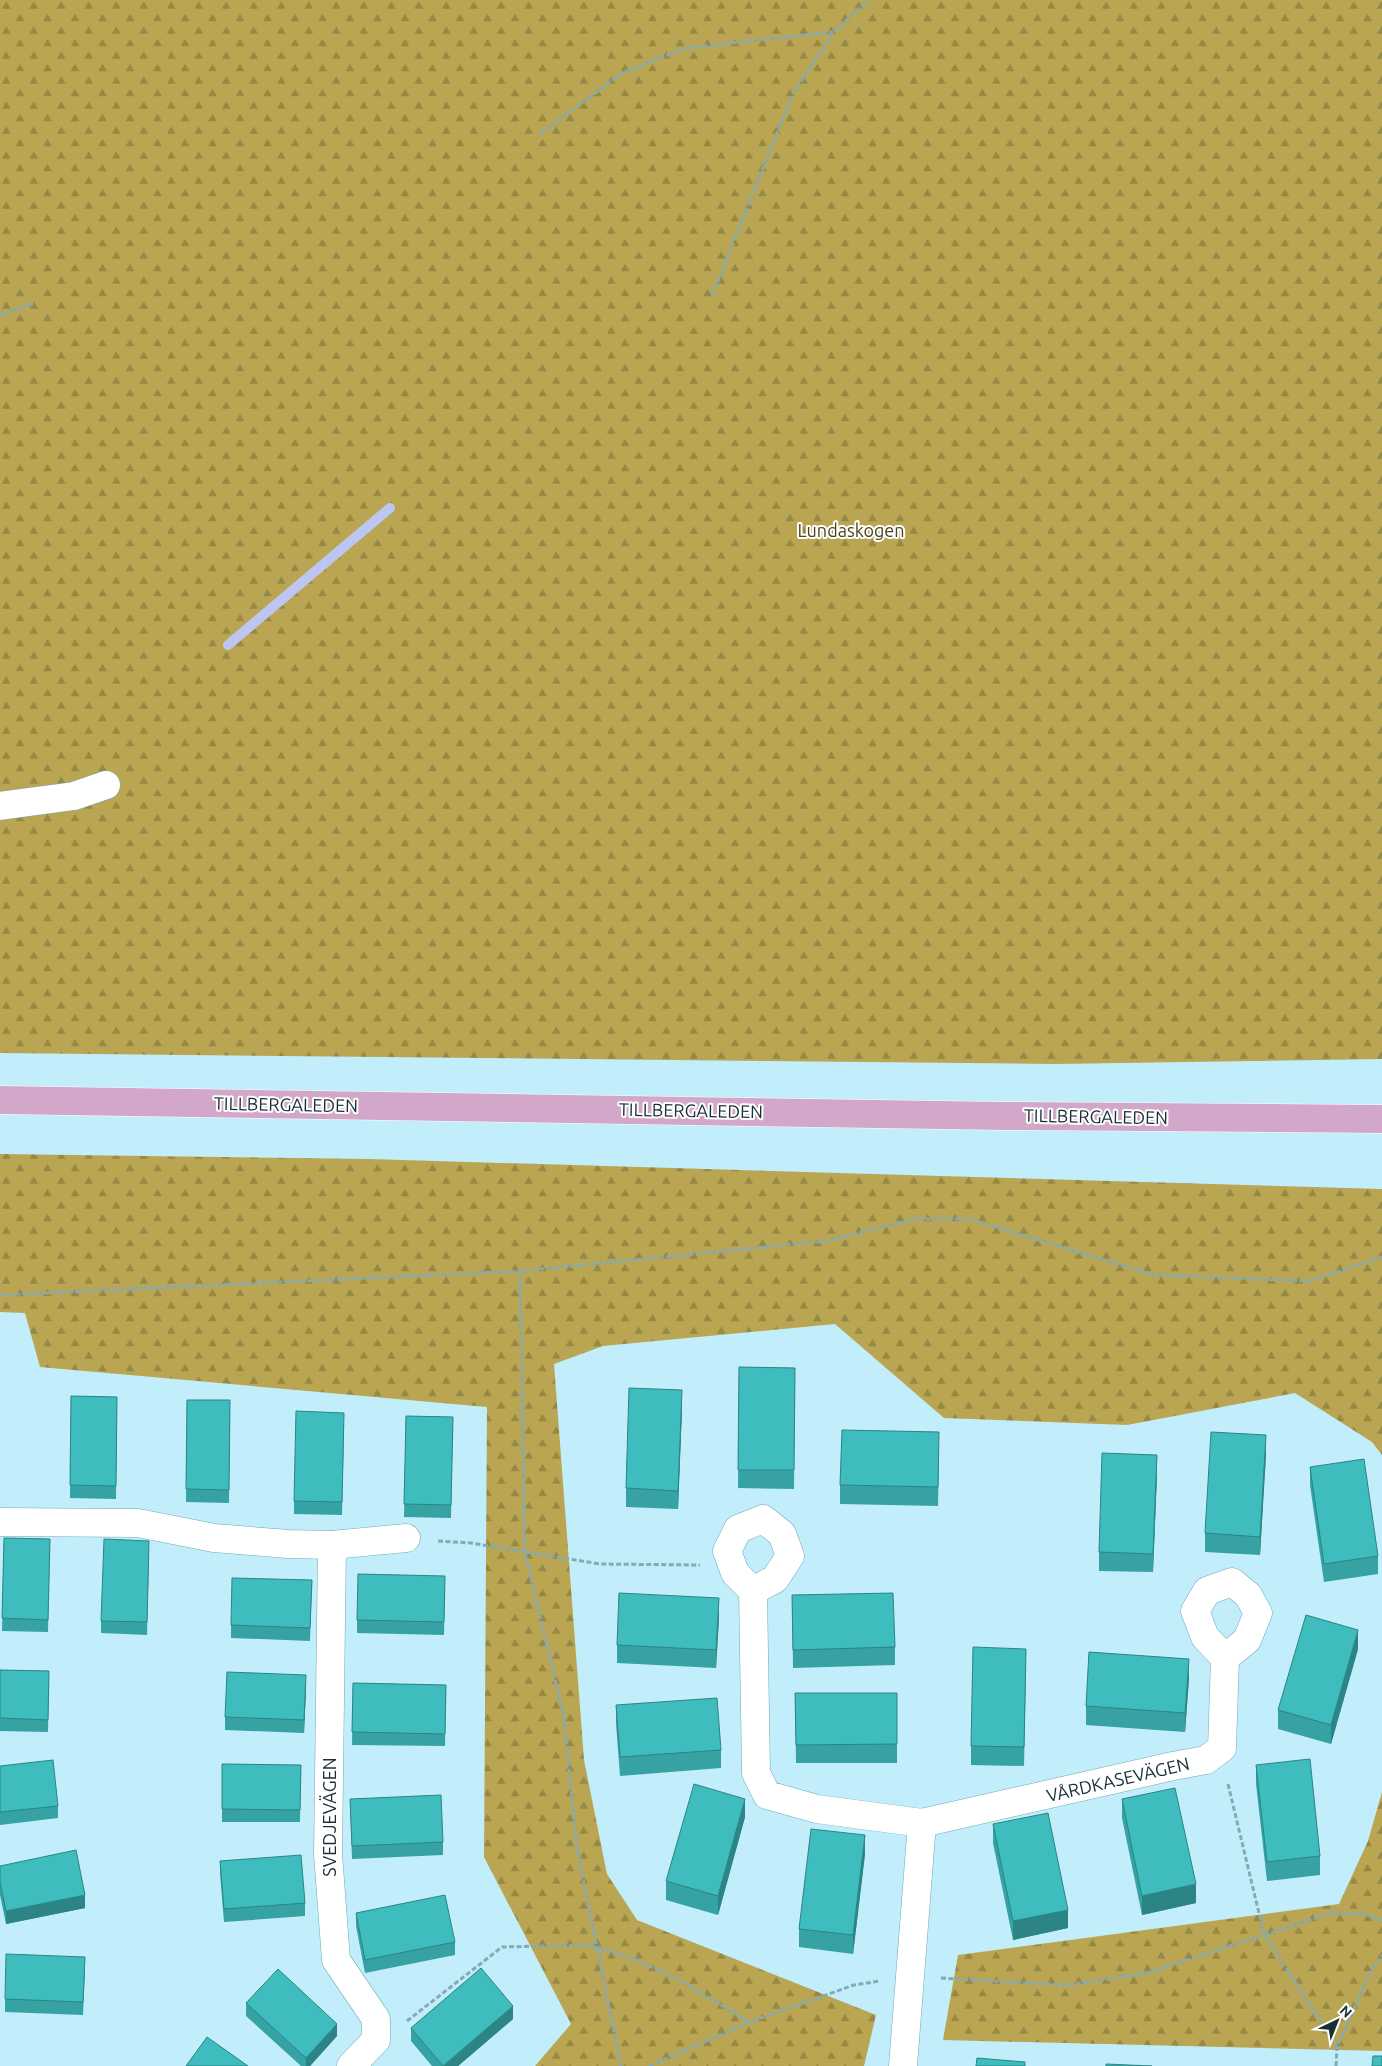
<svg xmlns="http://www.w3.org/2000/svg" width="1382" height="2066" font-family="Ubuntu,sans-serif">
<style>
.forest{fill:url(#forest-firs)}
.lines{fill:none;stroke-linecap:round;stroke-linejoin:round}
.stream{stroke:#bdc6f3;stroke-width:10}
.minor-casing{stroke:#71a9b7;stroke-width:29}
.major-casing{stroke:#fff;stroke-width:29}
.path{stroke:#84aab3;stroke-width:3;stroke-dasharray:5 2.5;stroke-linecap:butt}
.minor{stroke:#fff;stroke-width:28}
.major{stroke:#d3a7c9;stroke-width:28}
.wall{fill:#36a2a3}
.shaded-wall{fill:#2c8484}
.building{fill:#3fbcbd;stroke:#2c8484}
.labels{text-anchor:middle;stroke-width:4;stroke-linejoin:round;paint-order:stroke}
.park-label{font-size:18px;fill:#4c431e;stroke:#fff}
.street-label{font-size:18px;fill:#182f34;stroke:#fff}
</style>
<defs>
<pattern id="forest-firs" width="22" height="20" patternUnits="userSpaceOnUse" patternTransform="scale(1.25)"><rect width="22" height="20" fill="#baa652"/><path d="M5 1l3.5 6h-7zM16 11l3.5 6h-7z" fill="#968845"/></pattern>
</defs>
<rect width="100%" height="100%" fill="#c1eefa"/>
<g class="forest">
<path d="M0 0H1382V1059L1054 1064 0 1053Z"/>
<path d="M0 1154 369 1159 1382 1189V1455L1372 1442 1295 1393 1127 1425 944 1418 835 1324 603 1346 554 1364 584 1760 607 1874 637 1920 876 2015 864 2066H535L571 2024 484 1857 487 1407 40 1367 25 1313 0 1312Z"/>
<path d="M1382 1792V2051L943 2040 958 1955 1339 1904 1368 1841Z"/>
</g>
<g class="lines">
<path class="stream" d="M228 645 390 508"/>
<g class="minor-casing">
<g id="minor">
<path d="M0 806 74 796 106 785"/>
<path d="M0 1522 138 1523 214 1538 288 1544 332 1545 406 1538"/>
<path d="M332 1545 328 1854 336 1960 376 2019V2040L351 2066"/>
<path d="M753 1591 775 1579 790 1556 782 1534 763 1519 738 1529 727 1551 735 1573 753 1591 756 1773 767 1795 817 1809 922 1823 1173 1766 1206 1760 1222 1748 1225 1658 1205 1637 1195 1611 1207 1591 1232 1582 1248 1595 1258 1613 1247 1640 1225 1658"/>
<path d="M903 2066 922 1823"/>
</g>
</g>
<g class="major-casing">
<path id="major" d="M0 1100 1005 1116 1382 1119"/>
</g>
<g class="path">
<path d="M540 134 622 73 685 48 833 32"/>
<path d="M712 296 793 93 834 32 868 0"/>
<path d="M0 315 35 303"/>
<path d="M520 1271 525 1553 564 1717 577 1848 621 2066"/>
<path d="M0 1295 520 1271 827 1241 914 1219H969L1154 1275 1310 1281 1382 1257"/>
<path d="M438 1541 471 1543 600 1564 700 1565"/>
<path d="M1228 1784 1264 1934 1337 2047"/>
<path d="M941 1978 1068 1985 1147 1973 1331 1913 1365 1914 1382 1920"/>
<path d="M407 2021 502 1947 587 1945 629 1957 672 1976 750 2022"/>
<path d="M649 2066 750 2022 854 1985 880 1981"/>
<path d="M1336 2066 1337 2047 1369 1975 1382 1955"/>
</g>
<use href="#minor" class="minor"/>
<use href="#major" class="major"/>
</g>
<g class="wall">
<path d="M739 1367 795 1368 794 1489 738 1488Z"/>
<path d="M71 1396 117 1397 116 1499 70 1498Z"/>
<path d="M187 1400H230L229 1503 186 1502Z"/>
<path d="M682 1409 678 1509 626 1507V1488Z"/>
<path d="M406 1416 453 1417 451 1518 404 1517Z"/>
<path d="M344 1426 342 1515 294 1514V1501Z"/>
<path d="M939 1451 938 1506 840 1504V1485Z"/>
<path d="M1266 1454 1260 1555 1205 1552V1533Z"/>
<path d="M1310 1467 1378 1556V1574L1324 1582 1310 1485Z"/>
<path d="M1157 1474 1153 1572 1099 1571V1552Z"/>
<path d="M4 1538 50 1539 48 1632 2 1631Z"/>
<path d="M149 1554 147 1635 101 1633V1621Z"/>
<path d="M445 1576 444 1635 357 1633V1620Z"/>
<path d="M312 1580 310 1641 231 1638V1625Z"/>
<path d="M792 1595 895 1647V1665L793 1668Z"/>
<path d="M719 1617 716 1668 617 1663V1645Z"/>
<path d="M1358 1649 1331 1744 1278 1729V1710Z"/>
<path d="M1026 1667 1024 1766 971 1765V1746Z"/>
<path d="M0 1670 49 1671 48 1732 0 1731Z"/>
<path d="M1189 1678 1185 1732 1086 1725V1706Z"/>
<path d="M353 1683 446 1685 445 1746 352 1745Z"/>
<path d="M306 1688 304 1733 225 1730V1717Z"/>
<path d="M795 1693H897V1763H796Z"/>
<path d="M616 1705 721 1750V1768L620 1776 616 1723Z"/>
<path d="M222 1764 301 1765 300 1822H222Z"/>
<path d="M1256 1765 1320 1856V1875L1267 1881 1256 1784Z"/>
<path d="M0 1766 58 1806V1818L0 1825Z"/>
<path d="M350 1799 443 1842V1855L352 1859Z"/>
<path d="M1122 1799 1196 1903 1142 1915 1122 1818Z"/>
<path d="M745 1817 718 1915 666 1900V1881Z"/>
<path d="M993 1824 1068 1928 1013 1940 993 1843Z"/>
<path d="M865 1854 853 1954 799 1947V1929Z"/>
<path d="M220 1861 305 1903V1916L224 1922 220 1873Z"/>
<path d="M0 1866 85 1908 6 1924 0 1895Z"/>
<path d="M356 1913 455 1942V1955L365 1973 356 1926Z"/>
<path d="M85 1970 83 2015 5 2012V1999Z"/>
<path d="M246 2003 337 2036 310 2066H301L246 2016Z"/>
<path d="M513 2019 458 2066H432L411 2041V2028Z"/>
</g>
<g class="shaded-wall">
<path d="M682 1390V1409L678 1509V1491Z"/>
<path d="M1266 1435V1454L1260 1555V1537Z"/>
<path d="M1157 1455V1474L1153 1572V1554Z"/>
<path d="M719 1598V1617L716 1668V1650Z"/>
<path d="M1358 1630V1649L1331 1744V1725Z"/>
<path d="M1189 1659V1678L1185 1732V1713Z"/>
<path d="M306 1675V1688L304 1733V1720Z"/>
<path d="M745 1799V1817L718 1915V1896Z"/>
<path d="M865 1835V1854L853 1954V1935Z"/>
<path d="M1196 1884V1903L1142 1915V1896Z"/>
<path d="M85 1895V1908L6 1924V1911Z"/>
<path d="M1068 1910V1928L1013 1940V1921Z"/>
<path d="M513 2006V2019L458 2066H444Z"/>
<path d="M337 2024V2036L310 2066H306V2058Z"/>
</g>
<g class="building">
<path d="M739 1367 795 1368 794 1470H738Z"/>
<path d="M629 1388 682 1390 678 1491 626 1488Z"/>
<path d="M71 1396 117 1397 116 1486 70 1485Z"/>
<path d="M187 1400H230L229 1490 186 1489Z"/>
<path d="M296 1411 344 1413 342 1502 294 1501Z"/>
<path d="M406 1416 453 1417 451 1505 404 1504Z"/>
<path d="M842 1430 939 1432 938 1487 840 1485Z"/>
<path d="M1211 1432 1266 1435 1260 1537 1205 1533Z"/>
<path d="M1102 1453 1157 1455 1153 1554 1099 1552Z"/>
<path d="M1364 1459 1378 1556 1324 1564 1310 1467Z"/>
<path d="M4 1538 50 1539 48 1620 2 1618Z"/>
<path d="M104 1539 149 1541 147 1622 101 1621Z"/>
<path d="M358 1574 445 1576 444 1622 357 1620Z"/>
<path d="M232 1578 312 1580 310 1628 231 1625Z"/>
<path d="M619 1593 719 1598 716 1650 617 1645Z"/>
<path d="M893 1593 895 1647 793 1650 792 1595Z"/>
<path d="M1306 1615 1358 1630 1331 1725 1278 1710Z"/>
<path d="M973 1647 1026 1649 1024 1747 971 1746Z"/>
<path d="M1089 1652 1189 1659 1185 1713 1086 1706Z"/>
<path d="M0 1670 49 1671 48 1720 0 1718Z"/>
<path d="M227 1672 306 1675 304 1720 225 1717Z"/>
<path d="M353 1683 446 1685 445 1734 352 1732Z"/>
<path d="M795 1693H897V1744L796 1745Z"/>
<path d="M717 1698 721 1750 620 1757 616 1705Z"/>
<path d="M1310 1759 1320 1856 1267 1862 1256 1765Z"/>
<path d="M53 1760 58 1806 0 1812V1766Z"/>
<path d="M222 1764 301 1765 300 1810 222 1809Z"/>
<path d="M694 1784 745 1799 718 1896 666 1881Z"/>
<path d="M1175 1788 1196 1884 1142 1896 1122 1799Z"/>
<path d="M441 1795 443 1842 352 1846 350 1799Z"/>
<path d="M1048 1813 1068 1910 1013 1921 993 1824Z"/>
<path d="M811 1829 865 1835 853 1935 799 1929Z"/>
<path d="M76 1850 85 1895 6 1911 0 1882V1866Z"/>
<path d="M301 1855 305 1903 224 1909 220 1861Z"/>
<path d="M445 1895 455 1942 365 1960 356 1913Z"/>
<path d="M6 1954 85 1957 83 2002 5 1999Z"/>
<path d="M481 1968 513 2006 443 2066 411 2028Z"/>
<path d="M278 1969 337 2024 306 2058 246 2003Z"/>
<path d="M207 2037 248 2066H186Z"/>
<path d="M1373 2056H1382V2066H1372Z"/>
<path d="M977 2058 1025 2062V2066H976Z"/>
<path d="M1106 2064 1152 2066H1106Z"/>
</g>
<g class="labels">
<g class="park-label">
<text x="851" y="537">Lundaskogen</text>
</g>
<g class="street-label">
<text transform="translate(286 1105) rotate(1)" y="6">TILLBERGALEDEN</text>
<text transform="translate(691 1111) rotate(1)" y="6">TILLBERGALEDEN</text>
<text transform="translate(1096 1117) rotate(1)" y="6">TILLBERGALEDEN</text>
<text transform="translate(1118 1780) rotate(-13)" y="6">VÅRDKASEVÄGEN</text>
<text transform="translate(330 1817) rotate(-90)" y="6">SVEDJEVÄGEN</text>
</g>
</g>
<g transform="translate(1337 2021) rotate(43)" stroke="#ffffff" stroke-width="4" paint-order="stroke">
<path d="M0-4L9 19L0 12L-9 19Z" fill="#182f34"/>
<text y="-8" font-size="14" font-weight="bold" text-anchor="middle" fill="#182f34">N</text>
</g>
</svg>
